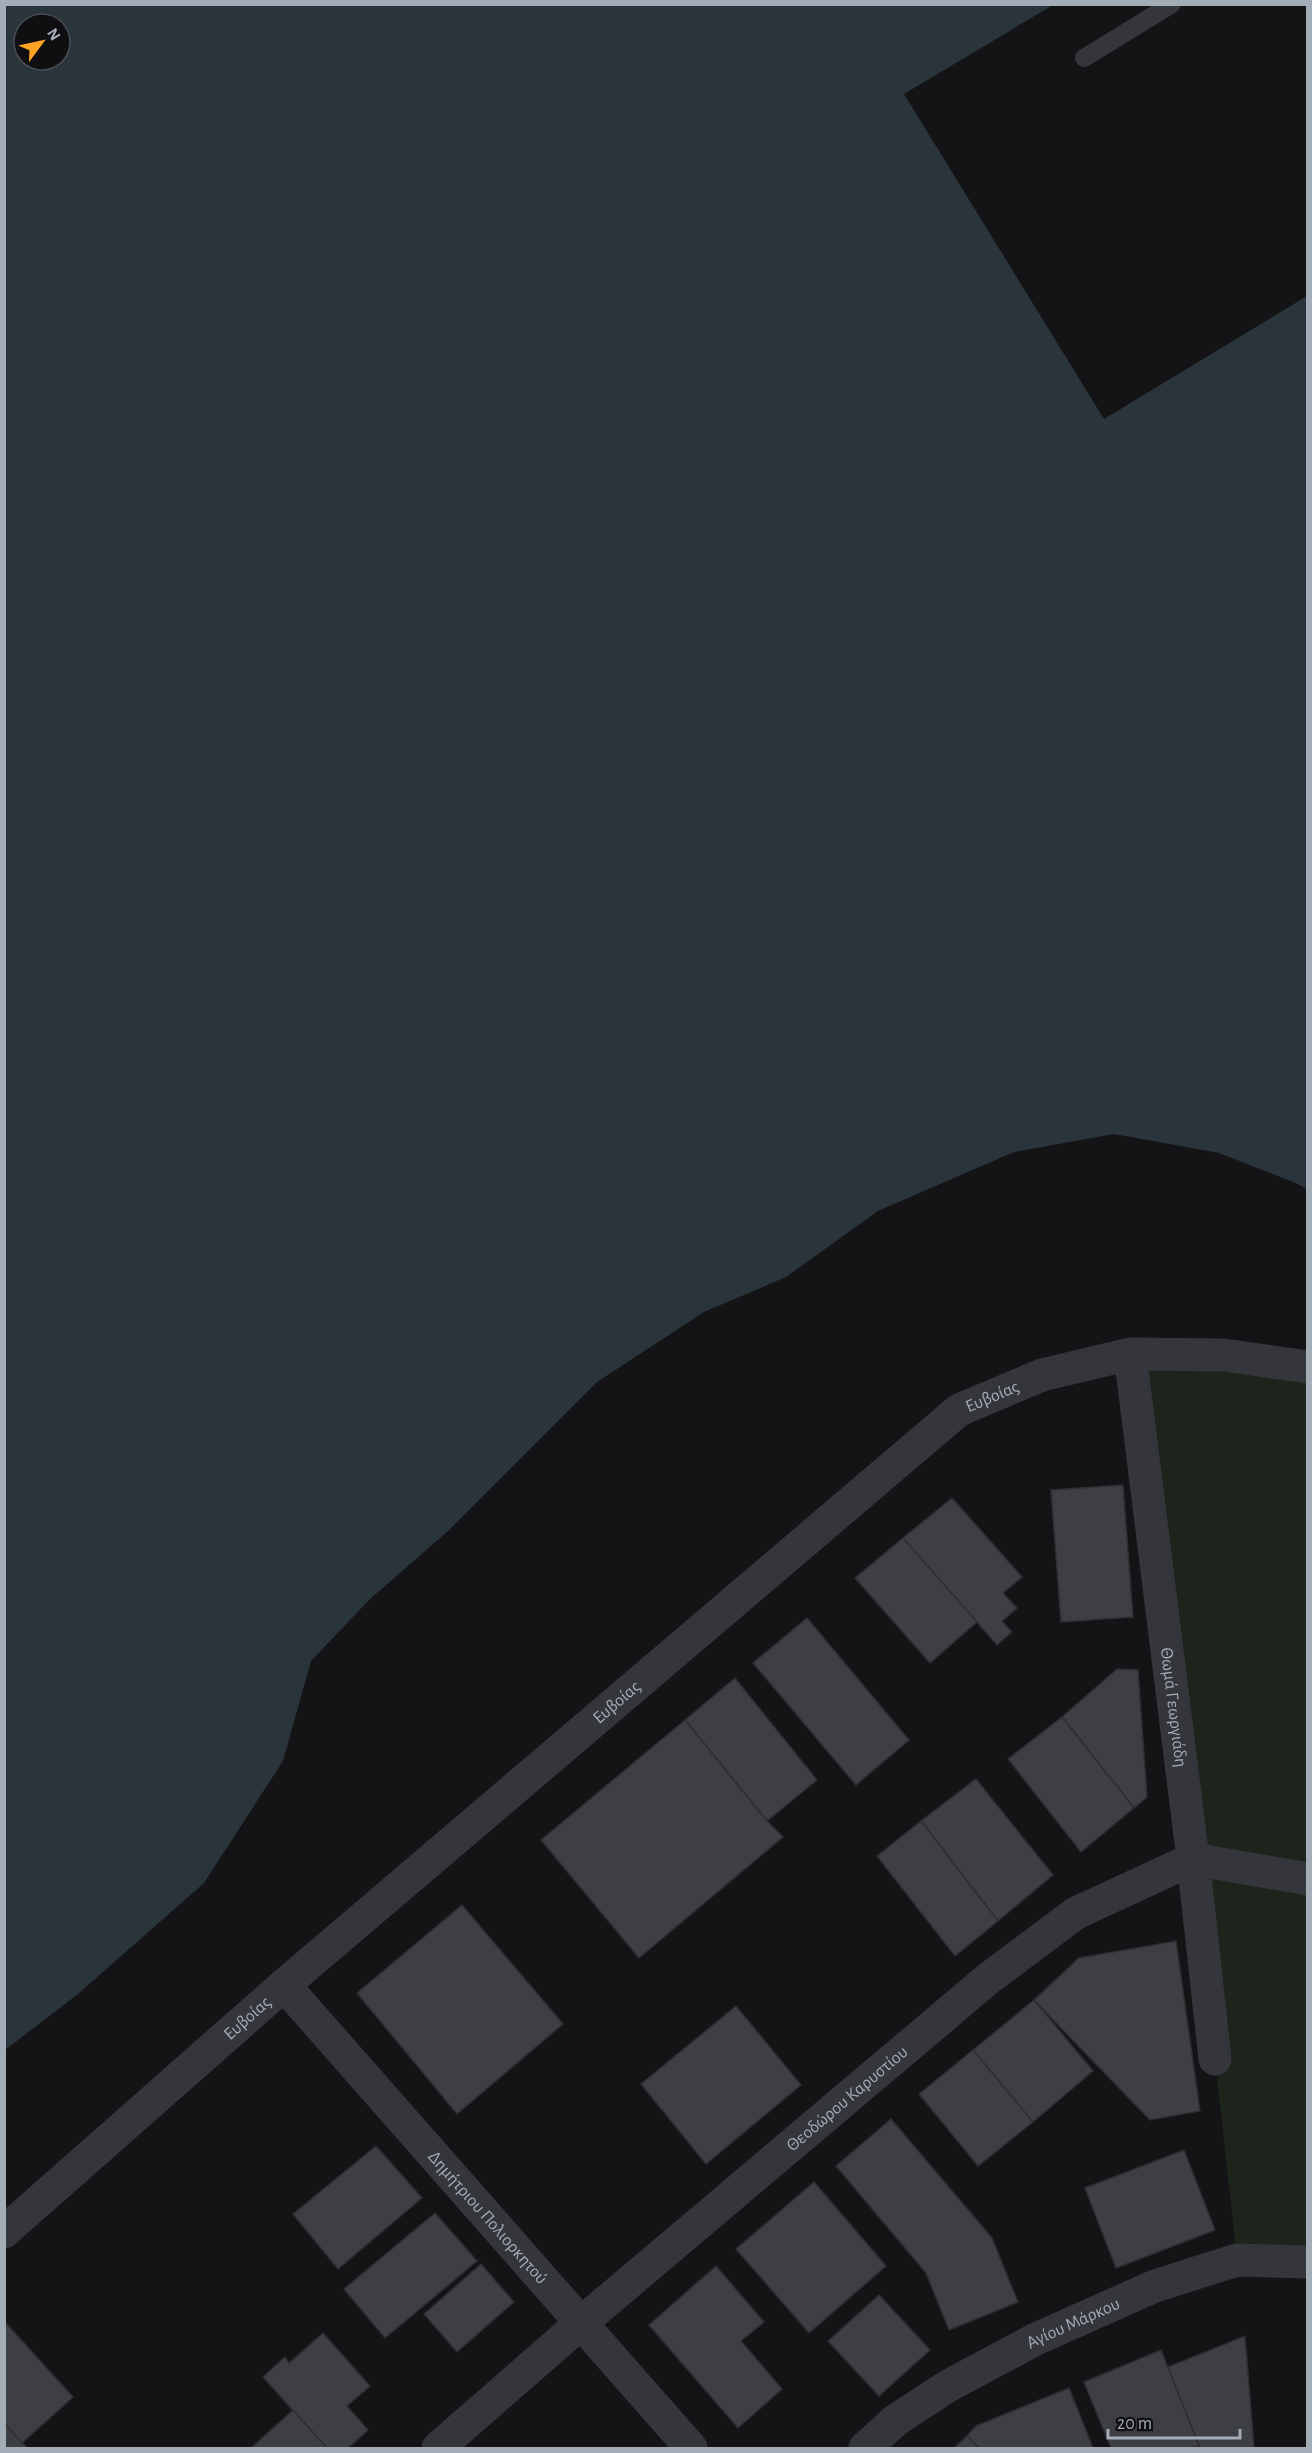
<svg xmlns="http://www.w3.org/2000/svg" width="1312" height="2453" font-family="'Alegreya Sans',sans-serif">
<style>
.green{fill:#1c241c}
.water{fill:#29343b;fill-rule:evenodd}
.building{fill:#3e3f44;stroke:#2e2e32;stroke-width:1.5}
.lines{fill:none;stroke-linecap:round;stroke-linejoin:round}
.service{stroke:#35363b;stroke-width:18}
.minor{stroke:#35363b;stroke-width:33}
.labels{text-anchor:middle;stroke-width:4.5;stroke-linejoin:round;paint-order:stroke}
.street-label{font-size:18px;fill:#a4acb8;stroke:#0f0f11}
</style>
<rect width="100%" height="100%" fill="#141416"/>
<path class="green" d="M1130 1354 1307 1367V2262L1237 2260 1193 1859Z"/>
<path class="water" d="M5 4 1053 5 904 94 1104 419 1307 296 1308 1190 1298 1184 1219 1153 1114 1134 1014 1152 878 1211 786 1277 704 1312 597 1382 448 1531 370 1599 311 1661 283 1761 204 1883 78 1994 5 2050ZM24 24H60V60H24Z"/>
<g class="building">
<path d="M1123 1485 1133 1617 1061 1622 1051 1490Z"/>
<path d="M952 1498 1022 1577 1003 1593 1017 1608 1002 1621 1012 1632 997 1645 903 1538Z"/>
<path d="M903 1538 977 1622 930 1663 855 1578Z"/>
<path d="M807 1618 909 1740 856 1785 753 1663Z"/>
<path d="M1117 1669 1138 1670 1147 1797 1134 1808 1062 1717Z"/>
<path d="M735 1678 817 1780 767 1821 685 1720Z"/>
<path d="M1062 1717 1134 1808 1081 1852 1008 1759Z"/>
<path d="M685 1720 767 1821 783 1837 639 1958 541 1840Z"/>
<path d="M976 1779 1053 1875 998 1921 921 1821Z"/>
<path d="M921 1821 998 1921 955 1956 877 1856Z"/>
<path d="M462 1905 563 2024 457 2114 357 1993Z"/>
<path d="M1176 1941 1200 2111 1150 2120 1034 2000 1079 1958Z"/>
<path d="M1034 2000 1093 2071 1033 2122 973 2050Z"/>
<path d="M736 2006 801 2085 706 2164 641 2084Z"/>
<path d="M973 2050 1033 2122 978 2166 919 2094Z"/>
<path d="M891 2119 992 2238 1018 2302 949 2330 926 2273 836 2166Z"/>
<path d="M376 2146 422 2198 338 2269 293 2214Z"/>
<path d="M1184 2150 1215 2230 1116 2268 1085 2188Z"/>
<path d="M814 2182 886 2266 809 2333 736 2249Z"/>
<path d="M435 2213 477 2261 385 2338 344 2289Z"/>
<path d="M481 2264 514 2302 457 2352 424 2314Z"/>
<path d="M716 2266 764 2322 741 2341 782 2389 738 2428 649 2325Z"/>
<path d="M879 2295 930 2350 879 2396 828 2341Z"/>
<path d="M4 2321 73 2397 22 2443 4 2423Z"/>
<path d="M323 2333 370 2386 347 2406 368 2430 348 2448H327L263 2377 285 2357 289 2363Z"/>
<path d="M1245 2336 1254 2448H1200L1168 2367Z"/>
<path d="M1161 2350 1199 2446 1192 2448H1111L1084 2382Z"/>
<path d="M1069 2388 1093 2448H979L967 2436 976 2426Z"/>
<path d="M293 2410 327 2448H251Z"/>
<path d="M4 2423 22 2443 28 2448H4Z"/>
<path d="M967 2436 979 2448H954Z"/>
</g>
<g class="lines">
<path class="service" d="M1084 58 1172 4"/>
<g class="minor">
<path id="s1" d="M1130 1354 1193 1859 1215 2059"/>
<path id="s2" d="M284 1985 691 2448"/>
<path id="s3" d="M4 2232 284 1985 959 1410 1042 1375 1130 1354 1224 1355 1308 1367"/>
<path id="s4" d="M438 2448 581 2323 989 1978 1076 1913 1193 1859 1308 1879"/>
<path id="s5" d="M865 2448 896 2420 948 2386 1036 2339 1155 2286 1237 2260 1308 2262"/>
</g>
</g>
<g class="labels">
<g class="street-label">
<text dy="6" stroke="none"><textPath href="#s3" startOffset="1296">Ευβοίας</textPath></text>
<text dy="6" stroke="none"><textPath href="#s3" startOffset="810">Ευβοίας</textPath></text>
<text dy="6" stroke="none"><textPath href="#s1" startOffset="356">Θωμά Γεωργιάδη</textPath></text>
<text dy="6" stroke="none"><textPath href="#s3" startOffset="324">Ευβοίας</textPath></text>
<text dy="6" stroke="none"><textPath href="#s4" startOffset="538">Θεοδώρου Καρυστίου</textPath></text>
<text dy="6" stroke="none"><textPath href="#s2" startOffset="309">Δημήτριου Πολιορκητού</textPath></text>
<text dy="6" stroke="none"><textPath href="#s5" startOffset="244">Αγίου Μάρκου</textPath></text>
</g>
</g>
<rect width="1312" height="2453" fill="none" stroke="#a4acb8" stroke-width="12"/>
<g transform="translate(42 42) rotate(57)"><circle r="28" fill="#0f0f11" stroke="#4b4e54" stroke-width="1.5"/>
<path d="M0-4.5L10 22L0 15L-10 22Z" fill="#ffa323"/>
<text y="-9" font-size="16" font-weight="bold" text-anchor="middle" fill="#a4acb8">N</text>
</g>
<path d="M1108 2429v9h132v-9" fill="none" stroke="#a4acb8" stroke-width="3"/>
<text x="1117" y="2429" font-size="18" fill="#a4acb8" stroke="#0f0f11" stroke-width="4.5" paint-order="stroke">20 m</text>
</svg>
